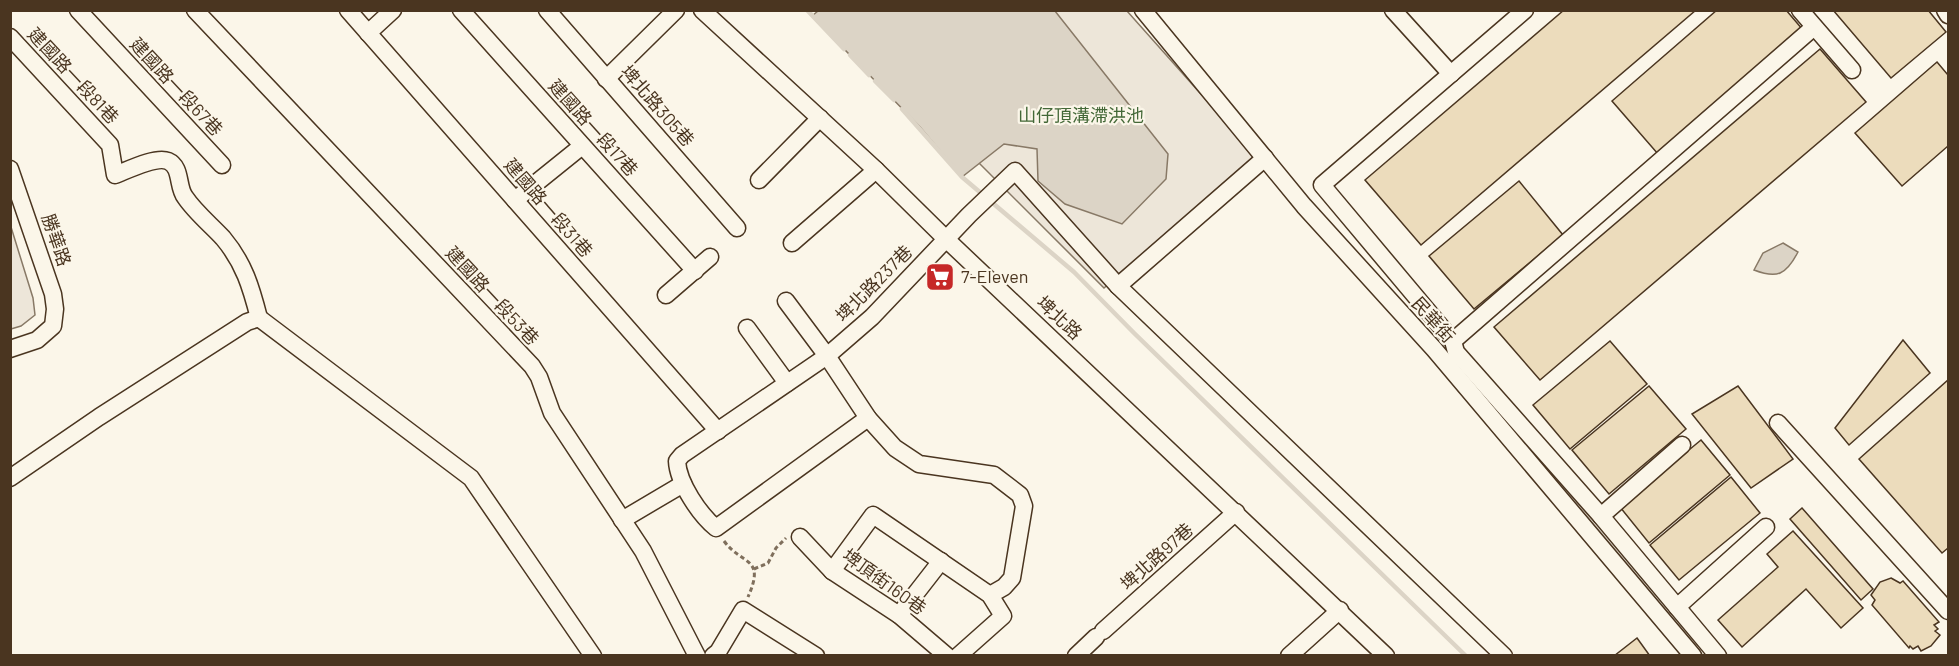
<svg xmlns="http://www.w3.org/2000/svg" width="1959" height="666" font-family="Barlow,'Noto Sans TC',sans-serif">
<style>
.green{fill:#ede6d9;stroke:#887966;stroke-width:1.5}
.water{fill:#dcd4c6;stroke:#887966;stroke-width:1.5}
.lines{fill:none;stroke-linecap:round;stroke-linejoin:round}
.stream{stroke:#dcd4c6;stroke-width:4.5}
.building{fill:#ecdcbc;stroke:#4a3520;stroke-width:1.5}
.minor-casing{stroke:#4a3520;stroke-width:19}
.path{stroke:#7f6f5c;stroke-width:3;stroke-dasharray:4.5 3;stroke-linecap:butt}
.minor{stroke:#fbf6e9;stroke-width:16}
.labels{text-anchor:middle;stroke-width:4.5;stroke-linejoin:round;paint-order:stroke}
.street-label{font-size:18px;fill:#4a3520;stroke:#fbf6e9}
.park-label{font-size:18px;fill:#436837;stroke:#fbf6e9}
.poi-label{font-size:18px;fill:#4a3520;stroke:#fbf6e9;text-anchor:start}
</style>
<rect width="100%" height="100%" fill="#fbf6e9"/>
<g class="green">
<path d="M827 11H1127L1256 156 1104 288Z"/>
<path d="M11 227 33 298 35 315 21 326 11 329Z"/>
</g>
<g class="water">
<path d="M818 11H1055L1168 154 1166 179 1122 224 1065 204 1038 181 1037 149 1004 144 962 177 920 127 812 16Z"/>
<path d="M1783 243 1798 252C1786 275 1777 279 1754 270L1763 253Z"/>
</g>
<g class="lines">
<g class="stream">
<path d="M807 10 844 49"/>
<path d="M850 55 869 75"/>
<path d="M875 81 894 100"/>
<path d="M902 109 962 177 1074 272 1134 333 1466 656"/>
<path d="M1510 426 1696 643"/>
</g>
</g>
<g class="building">
<path d="M1564 10H1696L1421 245 1365 180Z"/>
<path d="M1717 10H1786L1803 30 1658 154 1612 101Z"/>
<path d="M1833 10H1928L1946 32 1891 78Z"/>
<path d="M1820 49 1866 102 1540 380 1494 327Z"/>
<path d="M1937 62 1948 75V146L1902 186 1855 133Z"/>
<path d="M1519 181 1563 235 1474 309 1429 256Z"/>
<path d="M1903 340 1930 373 1849 445 1835 428Z"/>
<path d="M1610 341 1647 384 1570 449 1533 405Z"/>
<path d="M1948 380V548L1942 553 1859 459Z"/>
<path d="M1649 386 1686 429 1609 494 1572 450Z"/>
<path d="M1738 386 1793 459 1751 488 1692 414Z"/>
<path d="M1701 440 1730 475 1649 543 1620 507Z"/>
<path d="M1731 477 1760 513 1679 580 1650 545Z"/>
<path d="M1802 508 1873 589 1861 600 1790 519Z"/>
<path d="M1793 531 1863 608 1841 628 1806 589 1742 647 1718 620 1778 567 1767 554Z"/>
<path d="M1891 578 1900 583 1903 581 1939 622 1934 625 1938 629 1935 631 1940 635 1931 646 1921 651 1918 646 1913 649 1910 646 1909 648 1872 605 1875 600 1871 595 1880 582Z"/>
<path d="M1637 638 1650 656H1614Z"/>
</g>
<g class="lines">
<g class="minor-casing">
<g id="minor">
<path d="M78 10 222 165"/>
<path d="M195 10 532 366 539 377 552 413 643 551 697 656"/>
<path d="M348 10 718 431"/>
<path d="M461 10 695 271"/>
<path d="M547 10 737 228"/>
<path d="M702 10 876 170 946 239 1386 656"/>
<path d="M1143 10 1304 206 1434 349 1693 656"/>
<path d="M1393 10 1451 74"/>
<path d="M1525 10 1322 185 1453 341 1456 352 1601 516 1718 656"/>
<path d="M1800 10 1852 70"/>
<path d="M1945 10 1948 15"/>
<path d="M368 33 393 10"/>
<path d="M10 37 110 145 115 175C128 170 156 156 168 161 182 167 177 187 185 197 195 212 211 225 223 238 244 263 251 287 259 318"/>
<path d="M606 79 676 10"/>
<path d="M10 169 53 294 55 309 53 326 37 340 10 349"/>
<path d="M759 180 820 118"/>
<path d="M515 200 582 146"/>
<path d="M792 243 876 170"/>
<path d="M1118 286 1265 158"/>
<path d="M666 295 710 257"/>
<path d="M786 301 827 356 868 418 895 448 919 464 994 475 1020 495 1024 506 1012 578 1004 587 990 595"/>
<path d="M747 328 787 383"/>
<path d="M1453 341 1814 27"/>
<path d="M868 418 716 528C700 515 678 483 677 461L682 455 827 356 872 317 969 215 1015 171 1118 286 1504 656"/>
<path d="M1778 423 1948 611"/>
<path d="M10 478 99 417 247 322 259 318 471 478 593 656"/>
<path d="M1601 516 1682 445"/>
<path d="M622 520 683 484"/>
<path d="M800 537 832 571 899 615 947 656"/>
<path d="M832 571 873 515 990 595 1003 616 958 656"/>
<path d="M1677 607 1766 527"/>
<path d="M899 615 941 561"/>
<path d="M1103 631 1236 512"/>
<path d="M713 656 718 652 743 610 816 656"/>
<path d="M1076 656 1096 637"/>
<path d="M1289 656 1340 610"/>
</g>
</g>
<g class="path">
<path d="M724 541C742 566 766 556 748 597"/>
<path d="M754 569 768 563 776 548 786 538"/>
</g>
<use href="#minor" class="minor"/>
</g>
<defs>
<g id="supermarket-square" transform="scale(1.5)"><rect x="-9" y="-9" width="18" height="18" rx="4" fill="#c62828" stroke="#fbf6e9"/><path d="M-6-5.5h2.5l.6 2H6L4.5 2H-2.5L-4.4-4H-6ZM-1.5 3.2a1.3 1.3 0 1 0 .1 0ZM3 3.2a1.3 1.3 0 1 0 .1 0Z" fill="#fff"/></g>
</defs>
<g fill-rule="evenodd">
<use href="#supermarket-square" x="940" y="277"/>
</g>
<g class="labels">
<g class="street-label">
<text transform="translate(73 76) rotate(47)" y="6">建國路一段81巷</text>
<text transform="translate(176 87) rotate(47)" y="6">建國路一段67巷</text>
<text transform="translate(657 106) rotate(49)" y="6">埤北路305巷</text>
<text transform="translate(593 128) rotate(48)" y="6">建國路一段17巷</text>
<text transform="translate(548 208) rotate(49)" y="6">建國路一段31巷</text>
<text transform="translate(56 240) rotate(71)" y="6">勝華路</text>
<text transform="translate(874 284) rotate(-45)" y="6">埤北路237巷</text>
<text transform="translate(492 296) rotate(47)" y="6">建國路一段53巷</text>
<text transform="translate(1059 318) rotate(43)" y="6">埤北路</text>
<text transform="translate(1433 320) rotate(48)" y="6">民華街</text>
<text transform="translate(1157 557) rotate(-42)" y="6">埤北路97巷</text>
<text transform="translate(884 582) rotate(36)" y="6">埤頂街160巷</text>
</g>
<g class="park-label">
<text x="1081" y="122">山仔頂溝滯洪池</text>
</g>
<g class="poi-label">
<text x="961" y="283">7-Eleven</text>
</g>
</g>
<rect width="1959" height="666" fill="none" stroke="#4a3520" stroke-width="24"/>
</svg>
